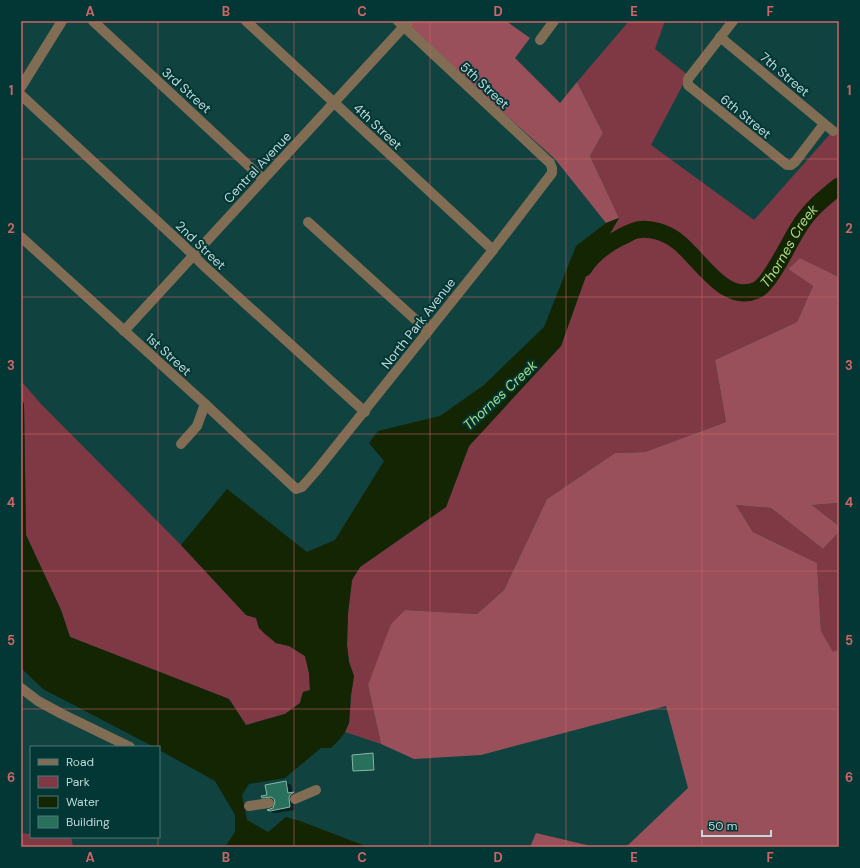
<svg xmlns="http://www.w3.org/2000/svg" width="860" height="868" font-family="'DM Sans',sans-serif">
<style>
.green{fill:#7f3945}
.forest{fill:#9a505b}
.water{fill:#142504}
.shadow{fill:#0007}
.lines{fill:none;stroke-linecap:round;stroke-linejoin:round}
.river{stroke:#142504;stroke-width:17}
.building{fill:#28705c;stroke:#8bb7a8}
.minor{stroke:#816c54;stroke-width:10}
.grid{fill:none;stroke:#cf6665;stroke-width:1;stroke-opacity:0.55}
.labels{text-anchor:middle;stroke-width:4;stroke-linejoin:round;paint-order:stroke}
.street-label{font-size:13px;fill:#c1d9d7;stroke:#023736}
.water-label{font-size:14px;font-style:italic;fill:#aedf85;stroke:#023736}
.neatline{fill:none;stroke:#cf6665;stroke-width:1.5}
.grid-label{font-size:13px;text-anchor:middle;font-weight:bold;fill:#cf6665}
</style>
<rect width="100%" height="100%" fill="#104240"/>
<g class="green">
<path d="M629 21H665L655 49 688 75 651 145 754 220 839 124V277L800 258 788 269 813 286 797 322 715 360 726 422 645 452 615 453 547 499 504 590 477 614 405 610 368 685 381 744 345 732 349 723 351 695 354 676 349 662 347 645 348 613 352 580 360 567 446 507 469 446 561 346 587 273 619 218 590 156 603 133 577 82Z"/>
<path d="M21 381 42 405 181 545 246 615 256 618 259 628 276 643 289 646 305 656 309 673 310 690 303 692 300 703 285 714 246 725 229 699 70 637 61 610 26 535 24 404 21 398Z"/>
<path d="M839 503V526L812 505Z"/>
<path d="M736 505 771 508 823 549 839 532V649L833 653 821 631 817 563 753 532Z"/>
<path d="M21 833 31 834V837H71L73 847H21Z"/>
</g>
<g class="forest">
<path d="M401 21H506L530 38 515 58 560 103 577 82 603 133 590 156 619 218 606 223 555 159Z"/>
<path d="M800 258 839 277V503L812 505 839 526V532L823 549 771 508 736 505 753 532 817 563 821 631 833 652 839 649V847H626L688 788 666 706 481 755 414 759 381 744 368 685 391 624 405 610 477 614 504 590 547 499 615 453 645 452 726 422 715 360 797 322 813 286 788 269Z"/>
<path d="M536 833 595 847H530Z"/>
</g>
<path class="water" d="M619 218 587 273 561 346 469 446 446 507 360 567 352 580 348 613 347 645 349 662 354 676 351 695 349 723 345 732 340 739 331 748H321L285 778 249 784 242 795 247 820 268 832 286 817 300 821 368 847H225L235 832V815L215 781 159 750V747H154L43 689 21 668V398L24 404 26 535 61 610 70 637 229 699 246 725 285 714 300 703 303 692 310 690 309 673 305 656 289 646 276 643 265 634 259 628 256 618 246 615 181 545 227 489 307 552 335 540 384 461 369 443 378 431 440 416 484 385 544 327 576 246 606 223Z"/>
<g class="shadow">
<path d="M373 754 374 755 375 770H354Z"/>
<path d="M286 782 291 785 293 793 298 796 294 801 295 810 276 813H273L269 810 274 809 276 801 275 800H268L263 797 268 796Z"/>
</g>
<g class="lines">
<path class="river" id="s1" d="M584 268C592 255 607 244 621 237 626 235 632 231 637 230 650 227 667 233 677 241 700 258 724 305 757 290 771 283 790 240 799 227 809 210 824 198 839 186"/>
</g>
<g class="building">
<path d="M373 753 374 770 353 771 352 755Z"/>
<path d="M286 781 288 793 294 792 290 795 289 798 290 807 270 811 267 810 273 808 275 802 274 799 271 797 262 798 261 796 267 795 265 785Z"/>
</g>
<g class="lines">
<g class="minor">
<path d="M93 21 263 179"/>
<path d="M246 21 493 250"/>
<path d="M733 21 688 79V85L787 165H791L795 162 824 124"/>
<path d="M720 37 833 131"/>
<path d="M540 40 554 21"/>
<path d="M21 87 62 21"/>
<path d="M21 95 184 246 204 266 365 412"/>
<path d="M308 222 428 331"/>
<path d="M21 237 205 404 294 487 296 489 302 487 317 470 493 250 552 173V168L550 163 398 21"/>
<path d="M124 331 409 21"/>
<path d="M181 444 197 426 205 404"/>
<path d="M21 688 38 701 62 714 130 747"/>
<path d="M295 799 316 790"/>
<path d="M249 806 269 803"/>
</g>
</g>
<path class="grid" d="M158 21V747M294 21V847M430 21V847M566 21V847M702 21V847M21 159H839M21 297H839M21 434H839M21 571H839M21 709H839M158 837V847"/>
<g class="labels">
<g class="street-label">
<text transform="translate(785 74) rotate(40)" y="5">7th Street</text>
<text transform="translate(485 85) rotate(43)" y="5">5th Street</text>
<text transform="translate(187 90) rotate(42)" y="5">3rd Street</text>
<text transform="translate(746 116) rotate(39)" y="5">6th Street</text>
<text transform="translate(378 126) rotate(43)" y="5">4th Street</text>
<text transform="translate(257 167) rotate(-47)" y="5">Central Avenue</text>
<text transform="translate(201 245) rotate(44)" y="5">2nd Street</text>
<text transform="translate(418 323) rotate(-52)" y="5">North Park Avenue</text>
<text transform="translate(169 354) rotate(42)" y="5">1st Street</text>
</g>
<g class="water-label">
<text dy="5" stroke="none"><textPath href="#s1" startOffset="264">Thornes Creek</textPath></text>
<text transform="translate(500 395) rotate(-43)" y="5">Thornes Creek</text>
</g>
</g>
<rect width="860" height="868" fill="none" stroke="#023736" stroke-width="44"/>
<rect x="30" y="746" width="130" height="92" fill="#023736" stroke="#4e7876"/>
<rect x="38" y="759" width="20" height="6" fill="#816c54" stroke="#4e7876"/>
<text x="66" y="766" font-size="12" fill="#c1d9d7">Road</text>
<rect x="38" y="776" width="20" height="12" fill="#7f3945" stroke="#4e7876"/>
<text x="66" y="786" font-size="12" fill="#c1d9d7">Park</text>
<rect x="38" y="796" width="20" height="12" fill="#142504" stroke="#4e7876"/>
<text x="66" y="806" font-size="12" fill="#c1d9d7">Water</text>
<rect x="38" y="816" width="20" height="12" fill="#28705c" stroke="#4e7876"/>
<text x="66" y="826" font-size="12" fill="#c1d9d7">Building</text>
<path d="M702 830v6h69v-6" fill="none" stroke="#c1d9d7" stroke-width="2"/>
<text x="708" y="830" font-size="12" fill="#c1d9d7" stroke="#023736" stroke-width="3" paint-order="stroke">50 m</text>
<rect x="22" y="22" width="816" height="824" class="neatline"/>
<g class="grid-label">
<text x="90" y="16">A</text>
<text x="226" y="16">B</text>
<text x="362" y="16">C</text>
<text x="498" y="16">D</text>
<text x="634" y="16">E</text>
<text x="770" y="16">F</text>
<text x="11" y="95">1</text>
<text x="849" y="95">1</text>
<text x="11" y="233">2</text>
<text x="849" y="233">2</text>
<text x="11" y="370">3</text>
<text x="849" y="370">3</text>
<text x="11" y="507">4</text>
<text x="849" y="507">4</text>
<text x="11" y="645">5</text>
<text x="849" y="645">5</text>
<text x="11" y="782">6</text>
<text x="849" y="782">6</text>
<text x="90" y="862">A</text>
<text x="226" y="862">B</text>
<text x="362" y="862">C</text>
<text x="498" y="862">D</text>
<text x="634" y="862">E</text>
<text x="770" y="862">F</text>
</g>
</svg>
